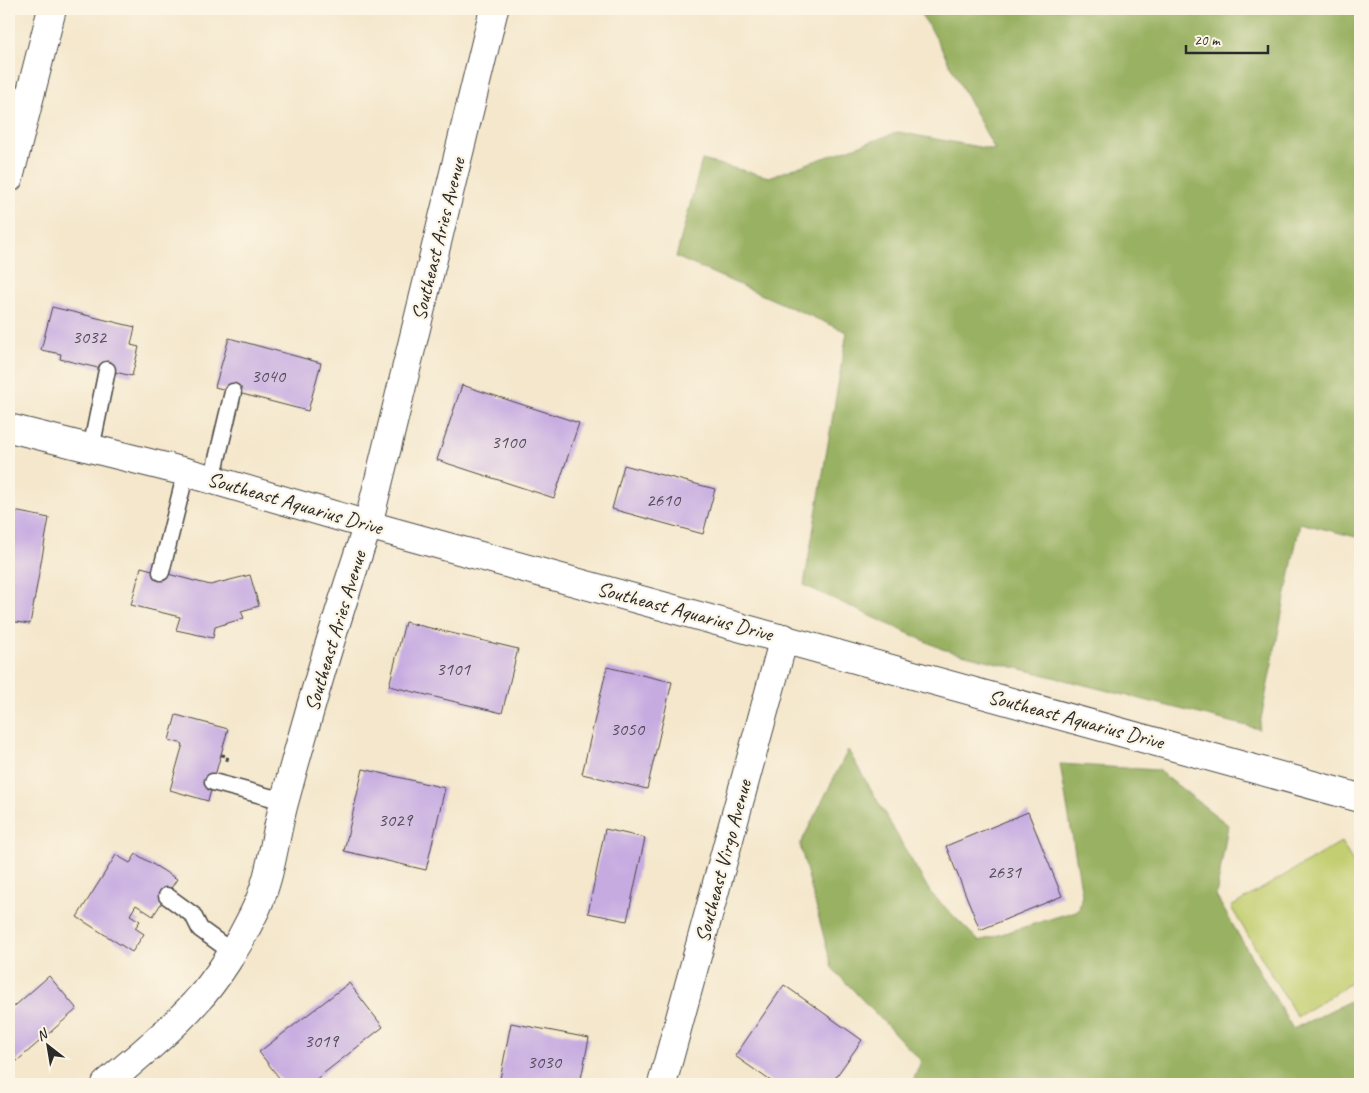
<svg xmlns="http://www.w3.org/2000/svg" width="1369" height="1093" font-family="Caveat,sans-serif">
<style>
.green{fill:#c2ce70;stroke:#767c4e}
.forest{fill:#99b162;stroke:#626e46}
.building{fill:#c6abe1}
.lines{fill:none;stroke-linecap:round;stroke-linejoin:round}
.service-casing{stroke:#494743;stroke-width:19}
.minor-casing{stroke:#494743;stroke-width:30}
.path{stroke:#494743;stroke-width:3;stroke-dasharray:4 4;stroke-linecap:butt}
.service{stroke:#fff;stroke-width:16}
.minor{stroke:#fff;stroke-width:28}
.labels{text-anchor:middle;stroke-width:4.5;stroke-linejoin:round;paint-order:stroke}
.number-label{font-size:19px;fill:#524b58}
.street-label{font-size:21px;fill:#2b2b2b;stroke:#fcf5e5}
</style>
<rect width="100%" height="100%" fill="#fcf5e5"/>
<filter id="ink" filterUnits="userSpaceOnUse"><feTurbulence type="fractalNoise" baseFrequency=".02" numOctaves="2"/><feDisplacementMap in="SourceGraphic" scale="10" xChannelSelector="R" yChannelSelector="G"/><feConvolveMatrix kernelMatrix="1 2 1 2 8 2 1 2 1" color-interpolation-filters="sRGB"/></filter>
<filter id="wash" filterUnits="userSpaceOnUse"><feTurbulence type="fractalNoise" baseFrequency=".0096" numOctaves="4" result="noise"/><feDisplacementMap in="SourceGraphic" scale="20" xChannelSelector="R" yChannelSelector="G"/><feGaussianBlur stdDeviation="1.12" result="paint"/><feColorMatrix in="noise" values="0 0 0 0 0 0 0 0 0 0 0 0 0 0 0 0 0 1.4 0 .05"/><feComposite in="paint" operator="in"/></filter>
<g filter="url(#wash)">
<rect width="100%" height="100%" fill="#f4e7cc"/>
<path class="green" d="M1341 842 1360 873V977L1297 1017 1231 907Z"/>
<g class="forest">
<path d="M917 9H1360V538L1300 523 1259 729 942 649 804 585 847 332 676 257 702 160 769 177 898 132 995 150 931 29Z"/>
<path d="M848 750 930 892 979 941 1079 910 1082 894 1060 764 1158 770 1228 825 1216 896 1293 1029 1360 996V1084H912L921 1061 832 968 800 845Z"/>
</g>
<g id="blocks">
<g class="building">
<path d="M52 307 135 327 131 345 139 347 132 376 60 359 61 354 41 350Z"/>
<path d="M229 338 321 363 308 411 215 387Z"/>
<path d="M462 385 579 423 554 498 437 460Z"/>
<path d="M624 465 715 489 703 534 612 509Z"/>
<path d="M9 510 49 518 30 624 9 621Z"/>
<path d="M141 567 210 585 250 575 259 606 241 611 244 618 215 627 213 638 176 630 180 617 131 605Z"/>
<path d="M405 622 518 649 502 713 389 686Z"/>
<path d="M607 667 672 682 647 789 582 774Z"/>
<path d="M176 715 228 729 208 801 170 790 183 744 169 740Z"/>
<path d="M363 769 445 788 426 870 344 851Z"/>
<path d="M1028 812 1062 896 980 930 946 846Z"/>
<path d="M605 829 645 838 627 921 588 913Z"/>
<path d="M136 854 177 879 153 916 136 905 130 915 140 921 135 928 144 934 132 952 77 917 116 855 130 863Z"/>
<path d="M49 976 77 1009 10 1067 9 1011Z"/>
<path d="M349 983 383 1027 310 1084H284L259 1052Z"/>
<path d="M784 985 862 1040 831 1084H775L735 1056Z"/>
<path d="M511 1023 589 1038 580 1084H499Z"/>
</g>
</g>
</g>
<g filter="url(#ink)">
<use href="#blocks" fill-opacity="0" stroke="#494743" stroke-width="1"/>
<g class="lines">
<g class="service-casing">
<g id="service">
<path d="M91 449 107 370"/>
<path d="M212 480 233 392"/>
<path d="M161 572 186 472"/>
<path d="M213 782 284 801"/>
<path d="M167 896 193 915 200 929 232 952"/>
</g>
</g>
<g class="minor-casing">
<g id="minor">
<path d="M9 178 52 9"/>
<path d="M9 428 186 472 368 525 1360 798"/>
<path d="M106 1084C136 1058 168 1033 195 1003 217 980 239 944 253 915 272 879 274 837 285 799 310 707 337 615 368 525L494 9"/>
<path d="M662 1084 784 638"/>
</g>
</g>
<path class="path" d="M221 755 228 756 226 764"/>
<use href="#service" class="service"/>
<use href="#minor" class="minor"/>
</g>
</g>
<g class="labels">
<g class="number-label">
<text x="89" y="343">3032</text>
<text x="268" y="382">3040</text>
<text x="508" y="448">3100</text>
<text x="663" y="506">2610</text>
<text x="453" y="675">3101</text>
<text x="627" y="735">3050</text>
<text x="395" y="826">3029</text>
<text x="1004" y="878">2631</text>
<text x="321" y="1047">3019</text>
<text x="544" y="1068">3030</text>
</g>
<g class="street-label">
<text transform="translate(438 239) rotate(-76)" y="7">Southeast Aries Avenue</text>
<text transform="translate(295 503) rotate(16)" y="7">Southeast Aquarius Drive</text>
<text transform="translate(685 611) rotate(15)" y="7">Southeast Aquarius Drive</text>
<text transform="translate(335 631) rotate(-73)" y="7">Southeast Aries Avenue</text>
<text transform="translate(1076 719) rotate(15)" y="7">Southeast Aquarius Drive</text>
<text transform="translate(723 861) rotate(-75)" y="7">Southeast Virgo Avenue</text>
</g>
</g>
<rect width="1369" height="1093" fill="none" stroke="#fcf5e5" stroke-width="30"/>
<g transform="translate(48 1046) rotate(329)" stroke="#fcf5e5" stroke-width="4" paint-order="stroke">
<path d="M0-4L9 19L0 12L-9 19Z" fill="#2b2b2b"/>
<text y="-8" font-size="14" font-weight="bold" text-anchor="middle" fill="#2b2b2b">N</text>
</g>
<path d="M1186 45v8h82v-8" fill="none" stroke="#2b2b2b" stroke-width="2.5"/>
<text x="1194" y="45" font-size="15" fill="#2b2b2b" stroke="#fcf5e5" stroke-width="4" paint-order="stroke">20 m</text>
</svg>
